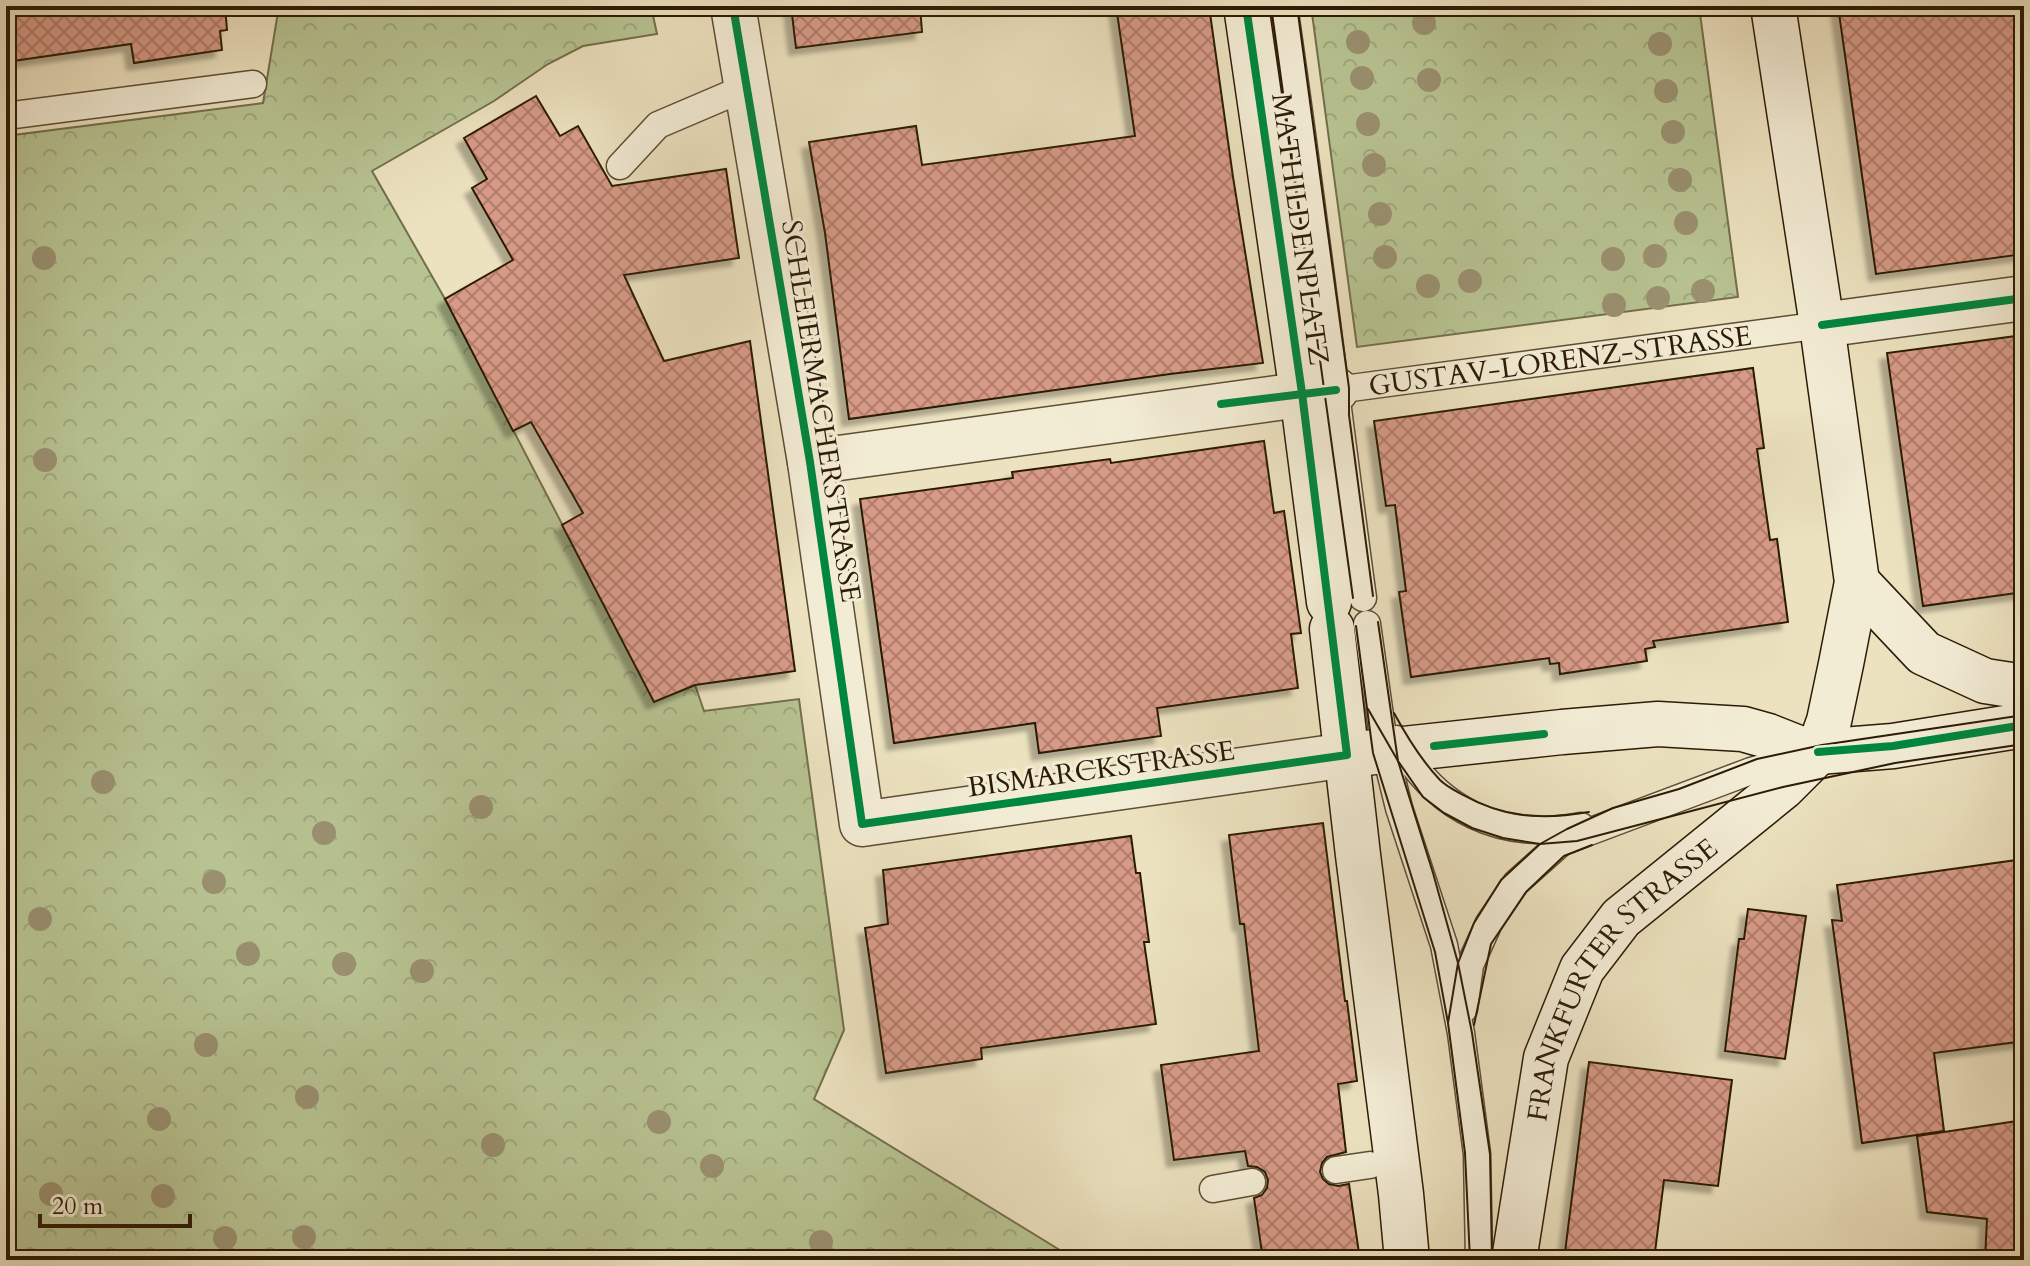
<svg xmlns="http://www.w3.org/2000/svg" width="2030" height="1266" font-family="Cardo,serif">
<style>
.forest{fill:url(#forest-crowns);stroke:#726f4c;stroke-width:2}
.building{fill:url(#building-cross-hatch);stroke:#2c1b05;stroke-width:2;filter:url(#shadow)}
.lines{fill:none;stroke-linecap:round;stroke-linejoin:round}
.lane-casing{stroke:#5c4d34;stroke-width:29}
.street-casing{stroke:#5c4d34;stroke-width:47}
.secondary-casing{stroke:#2c1b05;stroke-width:47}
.lane{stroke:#f3ecd5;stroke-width:26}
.street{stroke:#f3ecd5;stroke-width:44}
.secondary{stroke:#f3ecd5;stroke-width:44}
.tram{stroke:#2c1b05;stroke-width:2}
.cycleway-casing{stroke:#f3ecd5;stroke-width:13}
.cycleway{stroke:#00873e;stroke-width:8}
.tree{fill:#9a9070}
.labels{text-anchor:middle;stroke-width:6;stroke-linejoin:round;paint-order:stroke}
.street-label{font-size:28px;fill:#2c1b05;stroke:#f3ecd5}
</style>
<defs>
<pattern id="forest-crowns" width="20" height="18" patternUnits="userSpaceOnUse" patternTransform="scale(2)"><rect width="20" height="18" fill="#b8c392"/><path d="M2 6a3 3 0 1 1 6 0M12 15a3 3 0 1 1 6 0" fill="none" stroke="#9ea77c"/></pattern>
<pattern id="building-cross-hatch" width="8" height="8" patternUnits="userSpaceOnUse" patternTransform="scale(2)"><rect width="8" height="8" fill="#d89a87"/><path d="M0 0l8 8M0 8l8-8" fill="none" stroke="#af7d6c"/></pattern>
<filter id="shadow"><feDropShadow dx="-7" dy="7" stdDeviation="2" flood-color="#0004"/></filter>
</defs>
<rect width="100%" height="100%" fill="#ece2bf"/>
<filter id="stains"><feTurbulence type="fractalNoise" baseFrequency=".0025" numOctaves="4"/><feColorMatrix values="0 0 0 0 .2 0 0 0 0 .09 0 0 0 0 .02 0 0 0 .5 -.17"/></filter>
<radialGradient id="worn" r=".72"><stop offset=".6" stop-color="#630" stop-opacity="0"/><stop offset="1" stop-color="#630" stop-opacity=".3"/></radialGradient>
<g class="forest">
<path d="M279 6H651L657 34 583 46 548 64 494 101 372 171 445 299 654 701 695 685 704 711 799 699 844 1030 814 1099 1076 1260H6V136L263 103Z"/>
<path d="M1311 6H1699L1738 297 1357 347Z"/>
</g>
<g class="building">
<path d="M6 6H225L227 30 220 31 222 50 134 63 131 44 6 62Z"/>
<path d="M791 6H920L922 32 796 48Z"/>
<path d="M1116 6H1209L1233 177 1263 363 1170 374 849 419 825 233 809 142 916 126 922 165 1135 136Z"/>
<path d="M1838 6H2024V254L1876 274Z"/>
<path d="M536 96 560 136 578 126 612 186 726 169 739 258 624 275 664 361 750 341 795 671 695 685 654 702 562 525 583 513 531 422 513 431 445 299 513 260 472 188 487 179 464 138Z"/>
<path d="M2024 335V592L1923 606 1887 353Z"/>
<path d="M1753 368 1764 448 1757 449 1770 540 1777 539 1788 622 1653 641 1655 647 1645 649 1647 661 1560 674 1559 663 1550 664 1549 658 1411 677 1399 592 1406 591 1395 505 1386 506 1374 421Z"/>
<path d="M1264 441 1274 513 1284 511 1301 633 1291 634 1298 688 1157 708 1161 736 1039 753 1035 723 894 743 860 499 1013 478 1012 472 1110 459 1111 463Z"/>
<path d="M1323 823 1345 1001H1347L1357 1081 1338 1084 1346 1152 1327 1157 1322 1163 1320 1172 1323 1179 1329 1184 1338 1186 1349 1184 1360 1260H1263L1254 1198 1262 1195 1267 1188 1268 1180 1265 1172 1257 1167 1248 1166 1245 1151 1174 1160 1161 1065 1259 1051 1244 924H1240L1229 835Z"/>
<path d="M1131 836 1136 873H1140L1149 942H1144L1156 1024 981 1048 982 1059 886 1073 865 928 888 924 883 870Z"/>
<path d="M2024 859V1041L1934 1053 1944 1131 1862 1143 1832 920 1842 921 1837 885Z"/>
<path d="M1748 909 1806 916 1785 1059 1725 1051 1739 939H1744Z"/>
<path d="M1589 1062 1732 1080 1718 1186 1664 1180 1654 1260H1564Z"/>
<path d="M2024 1120V1260H1985L1987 1219 1927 1212 1917 1136Z"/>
</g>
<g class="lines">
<g class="lane-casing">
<g id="lane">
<path d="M1284 6C1313 203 1336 401 1363 598"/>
<path d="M6 116 253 84"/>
<path d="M620 166 658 125 747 87"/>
<path id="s1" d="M1336 390 1822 325"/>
<path d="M1367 624 1385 751 1399 808 1444 945 1461 1033 1477 1154 1479 1260"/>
<path d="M1397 739C1435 810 1502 842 1581 826"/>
<path d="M1464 1009 1470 965 1489 923 1516 883 1562 842 1751 771 1807 755"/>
<path d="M1336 1170 1370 1165"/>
<path d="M1213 1189 1252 1182"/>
</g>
</g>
<g class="street-casing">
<g id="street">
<path d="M733 6 810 462 862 824 1347 755"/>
<path d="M1822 325 2024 298"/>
<path d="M810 462 1336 390"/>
</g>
</g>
<g class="secondary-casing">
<g id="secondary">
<path d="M1246 6 1302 393 1329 602"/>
<path d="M1857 582 1924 653 1985 681 2024 687"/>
<path d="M1332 629 1358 855 1401 1194 1407 1260"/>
<path d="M1347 755 1562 732 1658 724 1743 729 1768 736 1801 749 1818 752 1893 746 2024 725"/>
<path id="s2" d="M1514 1260 1546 1058 1582 969 1621 918 1783 787 1818 752 1829 721 1841 664 1857 582 1822 325 1773 6"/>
</g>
</g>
<use href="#lane" class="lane"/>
<use href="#street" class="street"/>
<use href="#secondary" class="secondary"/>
<g class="tram">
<path d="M1271 6 1353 598"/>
<path d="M1297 6 1349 388V415L1373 596"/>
<path d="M1378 622 1398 761 1433 873 1458 963 1472 1033 1490 1154 1492 1260"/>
<path d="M1356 626 1373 753 1435 952 1448 1023 1465 1153 1470 1260"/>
<path d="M1368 709 1398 761 1423 797 1444 813 1472 828 1503 838 1540 844 1577 841 1783 787 1895 763 2024 744"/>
<path d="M1394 713C1407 737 1421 760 1440 780 1446 786 1454 790 1461 794 1504 818 1542 820 1589 812"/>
<path d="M1448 1023 1458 963 1474 923 1501 880 1540 844 1567 829 1613 808 1679 789 1757 759 1822 745 2024 715"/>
<path d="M1474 1025 1491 944 1526 892 1564 856 1592 845"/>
</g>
<g class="cycleway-casing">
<g id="cycleway">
<path d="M733 6 810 462 862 824 1347 755 1302 393 1246 6"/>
<path d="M1822 325 2024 298"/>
<path d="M1221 404 1336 390"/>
<path d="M1434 746 1544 734"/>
<path d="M1818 752 1893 746 2024 725"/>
</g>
</g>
<use href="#cycleway" class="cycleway"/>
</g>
<g class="tree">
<circle cx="1424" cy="23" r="12"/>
<circle cx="1358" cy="42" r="12"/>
<circle cx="1660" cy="44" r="12"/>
<circle cx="1362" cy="78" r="12"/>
<circle cx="1429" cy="80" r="12"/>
<circle cx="1666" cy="91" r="12"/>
<circle cx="1368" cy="124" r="12"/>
<circle cx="1673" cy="132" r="12"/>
<circle cx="1374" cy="165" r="12"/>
<circle cx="1680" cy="180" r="12"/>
<circle cx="1380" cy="214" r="12"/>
<circle cx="1686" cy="223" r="12"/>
<circle cx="1655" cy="256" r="12"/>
<circle cx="1385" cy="257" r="12"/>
<circle cx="44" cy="258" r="12"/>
<circle cx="1613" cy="259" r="12"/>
<circle cx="1470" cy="281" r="12"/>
<circle cx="1428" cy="286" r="12"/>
<circle cx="1703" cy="291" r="12"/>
<circle cx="1658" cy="298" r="12"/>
<circle cx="1614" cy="305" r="12"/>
<circle cx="45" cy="460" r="12"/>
<circle cx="103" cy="782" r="12"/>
<circle cx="481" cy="807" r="12"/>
<circle cx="324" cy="833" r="12"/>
<circle cx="214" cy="882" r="12"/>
<circle cx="40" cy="919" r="12"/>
<circle cx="248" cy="954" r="12"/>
<circle cx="344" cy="964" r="12"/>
<circle cx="422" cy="971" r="12"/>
<circle cx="206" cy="1045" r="12"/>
<circle cx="307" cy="1097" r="12"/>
<circle cx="159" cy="1119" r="12"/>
<circle cx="659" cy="1122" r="12"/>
<circle cx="493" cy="1145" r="12"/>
<circle cx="712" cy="1166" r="12"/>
<circle cx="51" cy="1194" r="12"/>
<circle cx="163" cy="1196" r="12"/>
<circle cx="304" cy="1237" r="12"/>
<circle cx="225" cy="1238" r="12"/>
<circle cx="821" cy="1242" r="12"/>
</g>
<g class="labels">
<g class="street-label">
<text transform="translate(1301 229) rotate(82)" y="10">MATHILDENPLATZ</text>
<text dy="10" stroke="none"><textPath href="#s1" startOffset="226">GUSTAV-LORENZ-STRASSE</textPath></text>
<text transform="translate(822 411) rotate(81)" y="10">SCHLEIERMACHERSTRASSE</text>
<text transform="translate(1101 768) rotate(-8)" y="10">BISMARCKSTRASSE</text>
<text dy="10" stroke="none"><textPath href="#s2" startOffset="312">FRANKFURTER STRASSE</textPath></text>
</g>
</g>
<rect width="2030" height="1266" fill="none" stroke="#ece2bf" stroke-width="32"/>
<rect x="8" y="8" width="2014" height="1250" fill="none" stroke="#2c1b05" stroke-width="4"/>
<rect x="16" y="16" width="1998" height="1234" fill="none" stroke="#2c1b05" stroke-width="2"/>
<path d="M40 1214v12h150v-12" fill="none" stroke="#2c1b05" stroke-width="4"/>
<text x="52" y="1214" font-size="24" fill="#2c1b05" stroke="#f3ecd5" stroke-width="6" paint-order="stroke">20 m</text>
<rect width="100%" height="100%" filter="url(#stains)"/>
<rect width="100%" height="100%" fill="url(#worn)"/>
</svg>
